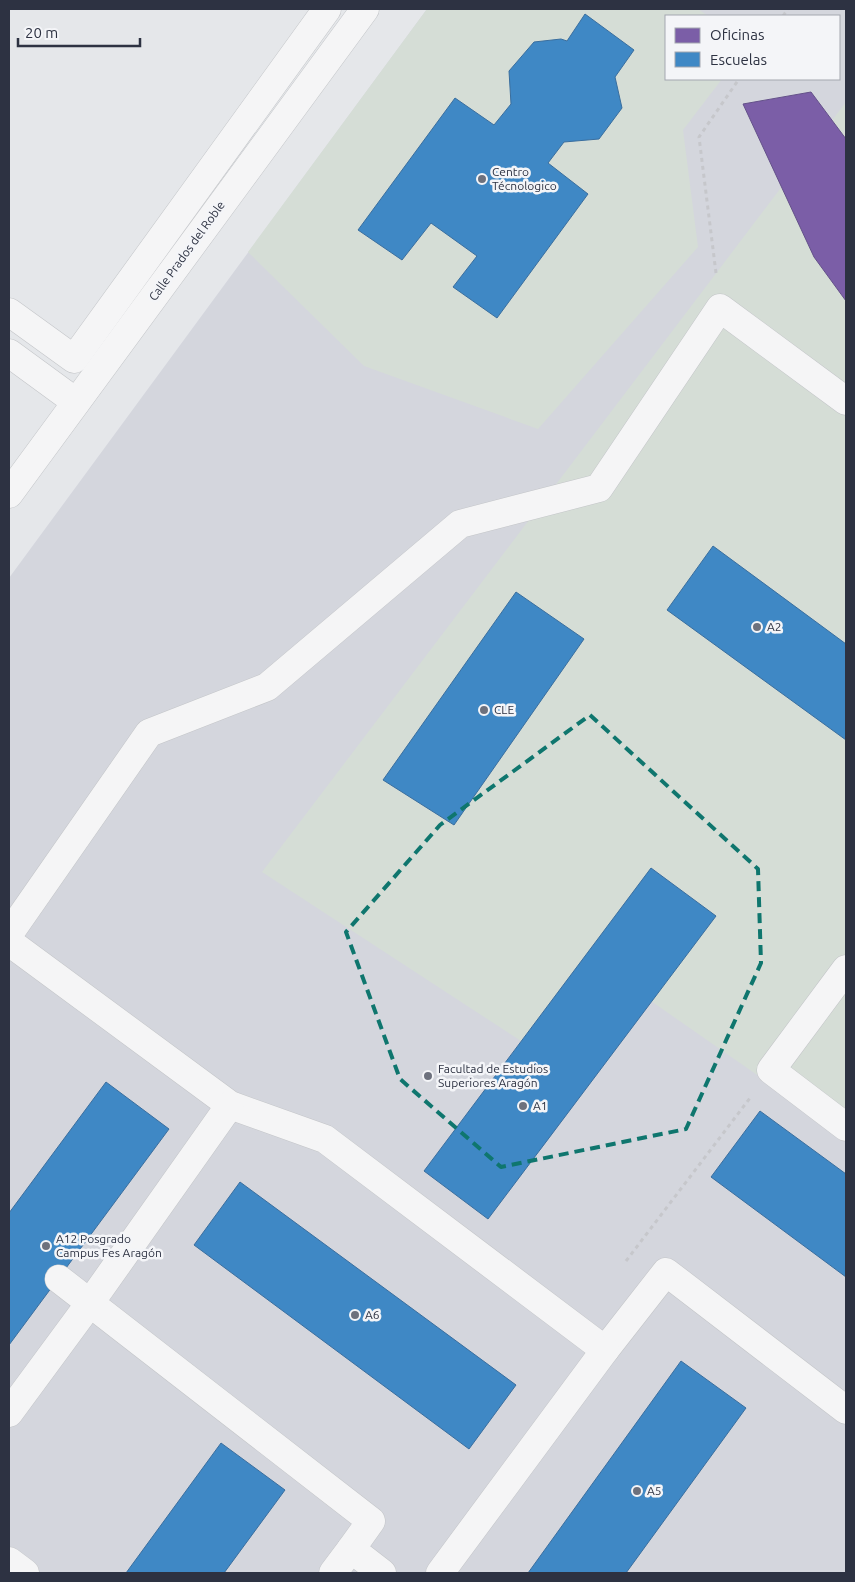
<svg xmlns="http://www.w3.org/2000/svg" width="855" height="1582" font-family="Ubuntu,sans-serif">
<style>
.built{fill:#d4d6dd;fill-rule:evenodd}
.green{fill:#d5ddd6}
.offices{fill:#7b5ea7;stroke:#645189}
.schools{fill:#3f88c5;stroke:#3a6e9e}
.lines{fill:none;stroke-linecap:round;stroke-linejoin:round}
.minor-casing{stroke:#c3c5c8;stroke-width:29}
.path{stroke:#c6c7cb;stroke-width:3;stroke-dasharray:4 4;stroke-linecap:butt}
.minor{stroke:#f5f5f6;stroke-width:28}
.marked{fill:none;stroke:#0f766e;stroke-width:4;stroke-dasharray:10 6;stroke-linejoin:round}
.poi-dot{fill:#6d717d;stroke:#f4f5f8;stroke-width:2}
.labels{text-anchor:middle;stroke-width:5;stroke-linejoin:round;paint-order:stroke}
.poi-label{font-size:12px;fill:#2d3242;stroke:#f4f5f8;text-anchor:start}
.street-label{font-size:12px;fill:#2d3242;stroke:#f4f5f8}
</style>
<rect width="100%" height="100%" fill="#e5e7ea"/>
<path class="built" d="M427 9H846V1573H9V578ZM666 16H839V79H666Z"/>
<g class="green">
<path d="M427 9H698L708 16H666V79H722L683 130 698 247 538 429 364 366 248 252Z"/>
<path d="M846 102V1137L651 1001 716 916 652 868 521 1041 262 872Z"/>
</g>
<path class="offices" d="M811 92 846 139V301L814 257 743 104Z"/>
<g class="schools">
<path d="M585 14 634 50 615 77 622 108 599 139 564 142 548 163 588 194 497 318 453 287 477 256 431 223 402 260 358 230 455 98 494 125 511 104 509 71 534 42 561 39 567 41Z"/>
<path d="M713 546 846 644V740L667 610Z"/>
<path d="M516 592 584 639 454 825 383 780Z"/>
<path d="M651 868 716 916 488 1219 424 1171Z"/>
<path d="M106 1082 169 1129 9 1345V1213Z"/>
<path d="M760 1111 846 1174V1277L711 1177Z"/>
<path d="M240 1182 516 1385 469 1449 194 1245Z"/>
<path d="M681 1361 746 1408 626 1573H528Z"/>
<path d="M221 1443 285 1490 224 1573H126Z"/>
</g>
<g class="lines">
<g class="minor-casing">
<g id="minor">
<path d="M9 312 74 359 327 9"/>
<path d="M9 353 76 402"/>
<path d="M9 494 365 9"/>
<path d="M9 934 149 733 267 687 460 524 599 488 720 308 846 401"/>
<path d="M9 942 230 1105 325 1139 605 1350 666 1272 846 1410"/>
<path d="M846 969 771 1070 846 1127"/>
<path d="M59 1279 371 1521 351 1549 382 1573"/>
<path d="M9 1413 90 1303 230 1105"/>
<path d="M9 1561 25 1573"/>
<path d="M333 1573 351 1549"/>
<path d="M440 1573 605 1350"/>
</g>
</g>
<g class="path">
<path d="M783 16 788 9"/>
<path d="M716 273 699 137 739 79"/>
<path d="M626 1261 750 1098"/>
</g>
<use href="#minor" class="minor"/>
</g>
<path class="marked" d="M590 715 758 869 761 963 686 1129 501 1167 400 1079 346 932 440 825Z"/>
<g class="poi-dot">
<circle cx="482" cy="179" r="5"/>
<circle cx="757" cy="627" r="5"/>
<circle cx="484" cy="710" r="5"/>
<circle cx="428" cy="1076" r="5"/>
<circle cx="523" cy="1106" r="5"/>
<circle cx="46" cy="1246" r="5"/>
<circle cx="355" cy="1315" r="5"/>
<circle cx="637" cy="1491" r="5"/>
</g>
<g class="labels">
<g class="poi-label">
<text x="492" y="176">Centro<tspan x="492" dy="14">Técnologico</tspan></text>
<text x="767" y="631">A2</text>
<text x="494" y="714">CLE</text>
<text x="438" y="1073">Facultad de Estudios<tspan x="438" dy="14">Superiores Aragón</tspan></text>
<text x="533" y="1110">A1</text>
<text x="56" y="1243">A12 Posgrado<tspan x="56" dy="14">Campus Fes Aragón</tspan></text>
<text x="365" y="1319">A6</text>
<text x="647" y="1495">A5</text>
</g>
<g class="street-label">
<text transform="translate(187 251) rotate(-54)" y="4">Calle Prados del Roble</text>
</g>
</g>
<rect width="855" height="1582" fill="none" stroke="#2d3242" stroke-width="20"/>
<rect x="665" y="15" width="175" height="65" fill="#f4f5f8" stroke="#a4a7af"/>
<rect x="675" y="28" width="25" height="15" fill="#7b5ea7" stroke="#a4a7af"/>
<text x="710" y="40" font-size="15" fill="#2d3242">Oficinas</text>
<rect x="675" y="52" width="25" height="15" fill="#3f88c5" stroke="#a4a7af"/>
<text x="710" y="65" font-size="15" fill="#2d3242">Escuelas</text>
<path d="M18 38v8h122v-8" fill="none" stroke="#2d3242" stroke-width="2.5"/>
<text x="25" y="38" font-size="15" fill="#2d3242" stroke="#f4f5f8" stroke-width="4" paint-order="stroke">20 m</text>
</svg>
